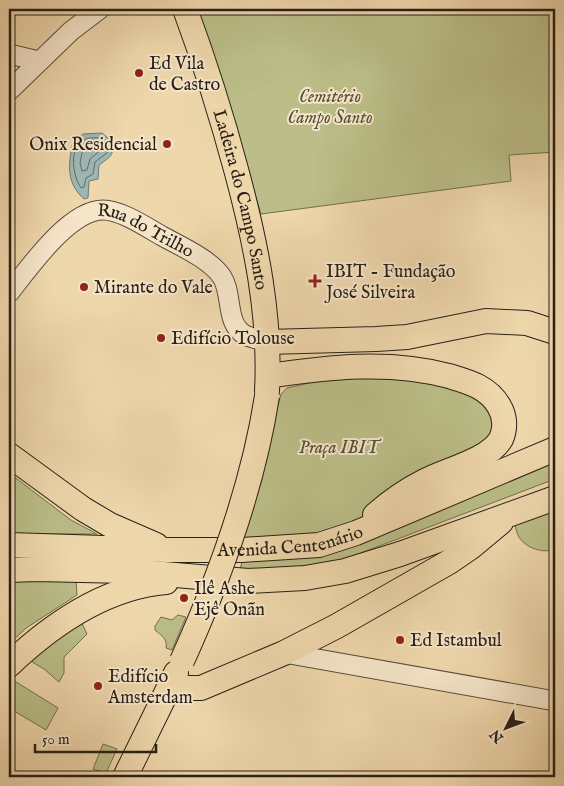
<svg xmlns="http://www.w3.org/2000/svg" width="564" height="786" font-family="'IM FELL English',serif">
<style>
.green{fill:#bbbe88;stroke:#726f4f}
.water{fill:#9eb7b4;stroke:#6f7b75}
.lines{fill:none;stroke-linecap:round;stroke-linejoin:round}
.shore{stroke:#636c65;stroke-width:1}
.minor-casing{stroke:#5a4e3c;stroke-width:21}
.major-casing{stroke:#282016;stroke-width:26}
.minor{stroke:#f5e5c9;stroke-width:19}
.major{stroke:#efd7ac;stroke-width:24}
.major-bridge-casing{stroke:#282016;stroke-width:26;stroke-linecap:butt}
.major-bridge{stroke:#efd7ac;stroke-width:24}
.poi-dot{fill:#8f2418;stroke:#f5e5c9;stroke-width:2}
.labels{text-anchor:middle;stroke-width:4;stroke-linejoin:round;paint-order:stroke}
.poi-label{font-size:18px;fill:#282016;stroke:#f5e5c9;text-anchor:start}
.park-label{font-size:18px;font-style:italic;fill:#544f38;stroke:#f5e5c9}
.street-label{font-size:18px;fill:#282016;stroke:#f5e5c9}
</style>
<rect width="100%" height="100%" fill="#efd7ac"/>
<filter id="stains"><feTurbulence type="fractalNoise" baseFrequency=".004" numOctaves="4"/><feColorMatrix values="0 0 0 0 .2 0 0 0 0 .09 0 0 0 0 .02 0 0 0 .5 -.17"/></filter>
<radialGradient id="worn" r=".72"><stop offset=".6" stop-color="#630" stop-opacity="0"/><stop offset="1" stop-color="#630" stop-opacity=".3"/></radialGradient>
<g class="green">
<path d="M196 9H555V152L509 155 511 181 261 214Z"/>
<path d="M345 375H385L464 388 504 422 487 452 359 528 242 543 281 394 287 388Z"/>
<path d="M555 456V479L345 559 306 566 239 573 243 558Z"/>
<path d="M9 473 71 520 97 534H9Z"/>
<path d="M555 507V549C543 554 526 548 519 537 517 534 516 529 515 525Z"/>
<path d="M76 580 77 595 26 628 9 644V581Z"/>
<path d="M178 615 186 617 172 650 166 648C168 639 161 635 155 630V626L161 617 172 620Z"/>
<path d="M81 621 87 634 64 657V673L59 682 44 669 29 660Z"/>
<path d="M13 680 58 708 46 730 9 708V687Z"/>
<path d="M103 744 117 749 106 773 93 769Z"/>
</g>
<path class="water" d="M102 133 113 142C113 157 111 156 99 165L98 179 89 181 88 198 84 199C66 183 68 164 73 142L83 134Z"/>
<g class="lines">
<g class="shore">
<path d="M100 138 107 144 108 152 95 162 93 174 86 178 84 187 81 188C73 177 68 147 84 140 88 137 95 138 100 138Z"/>
<path d="M98 144 101 147V150L90 159 87 170 82 171 80 163 83 148 88 145Z"/>
</g>
<g class="minor-casing">
<g id="minor">
<path d="M9 54 39 61"/>
<path d="M9 91 71 31 100 9"/>
<path id="s1" d="M9 293C29 268 69 210 103 210 121 210 146 227 162 236 180 246 210 259 222 277 233 294 225 324 245 335 252 338 260 340 267 342"/>
<path d="M284 653 555 701"/>
</g>
</g>
<g class="major-casing">
<g id="major">
<path id="s2" d="M185 9C205 63 222 117 237 173 256 244 271 316 267 391"/>
<path d="M267 342 376 339 407 337 486 321 527 323 555 332"/>
<path d="M268 376C329 367 389 360 449 376 469 382 488 387 499 406 505 416 506 428 501 439 488 461 447 469 425 481 407 490 390 502 375 515"/>
<path d="M9 455 83 509 110 525 156 545"/>
<path id="s3" d="M9 545 167 550H242L319 545 356 533 555 449"/>
<path d="M9 570 36 569 127 571 248 581 305 578 345 571 400 554 555 498"/>
<path d="M9 665C51 625 106 587 166 582"/>
<path d="M170 688H201L284 653 337 626 449 562 471 547 501 522"/>
<path d="M125 777 176 673"/>
</g>
</g>
<use href="#minor" class="minor"/>
<use href="#major" class="major"/>
<g class="major-bridge-casing">
<path id="major-bridge" d="M182 661C220 577 253 487 267 396"/>
</g>
<use href="#major-bridge" class="major-bridge"/>
</g>
<g class="poi-dot">
<circle cx="139" cy="73" r="5"/>
<circle cx="167" cy="144" r="5"/>
<path d="M312.5 273.5h5v5h5v5h-5v5h-5v-5h-5v-5h5z"/>
<circle cx="84" cy="287" r="5"/>
<circle cx="161" cy="338" r="5"/>
<circle cx="184" cy="598" r="5"/>
<circle cx="400" cy="640" r="5"/>
<circle cx="98" cy="686" r="5"/>
</g>
<g class="labels">
<g class="poi-label">
<text x="149" y="69">Ed Vila<tspan x="149" dy="21">de Castro</tspan></text>
<text x="157" y="150" text-anchor="end">Onix Residencial</text>
<text x="326" y="277">IBIT - Fundação<tspan x="326" dy="21">José Silveira</tspan></text>
<text x="94" y="293">Mirante do Vale</text>
<text x="171" y="344">Edifício Tolouse</text>
<text x="194" y="594">Ilê Ashe<tspan x="194" dy="21">Ejê Onãn</tspan></text>
<text x="410" y="646">Ed Istambul</text>
<text x="108" y="682">Edifício<tspan x="108" dy="21">Amsterdam</tspan></text>
</g>
<g class="park-label">
<text x="330" y="102">Cemitério<tspan x="330" dy="21">Campo Santo</tspan></text>
<text x="339" y="453">Praça IBIT</text>
</g>
<g class="street-label">
<text dy="6" stroke="none"><textPath href="#s2" startOffset="199">Ladeira do Campo Santo</textPath></text>
<text dy="6" stroke="none"><textPath href="#s1" startOffset="176">Rua do Trilho</textPath></text>
<text dy="6" stroke="none"><textPath href="#s3" startOffset="282">Avenida Centenário</textPath></text>
</g>
</g>
<rect width="564" height="786" fill="none" stroke="#efd7ac" stroke-width="30"/>
<rect x="10" y="10" width="544" height="766" fill="none" stroke="#282016" stroke-width="2.5"/>
<rect x="15" y="15" width="534" height="756" fill="none" stroke="#282016"/>
<g transform="translate(506 728) rotate(228)" stroke="#f5e5c9" stroke-width="4" paint-order="stroke">
<path d="M0-4L9 19L0 12L-9 19Z" fill="#282016"/>
<text y="-8" font-size="14" font-weight="bold" text-anchor="middle" fill="#282016">N</text>
</g>
<path d="M35 744v8h121v-8" fill="none" stroke="#282016" stroke-width="2.5"/>
<text x="42" y="744" font-size="15" fill="#282016" stroke="#f5e5c9" stroke-width="4" paint-order="stroke">50 m</text>
<rect width="100%" height="100%" filter="url(#stains)"/>
<rect width="100%" height="100%" fill="url(#worn)"/>
</svg>
